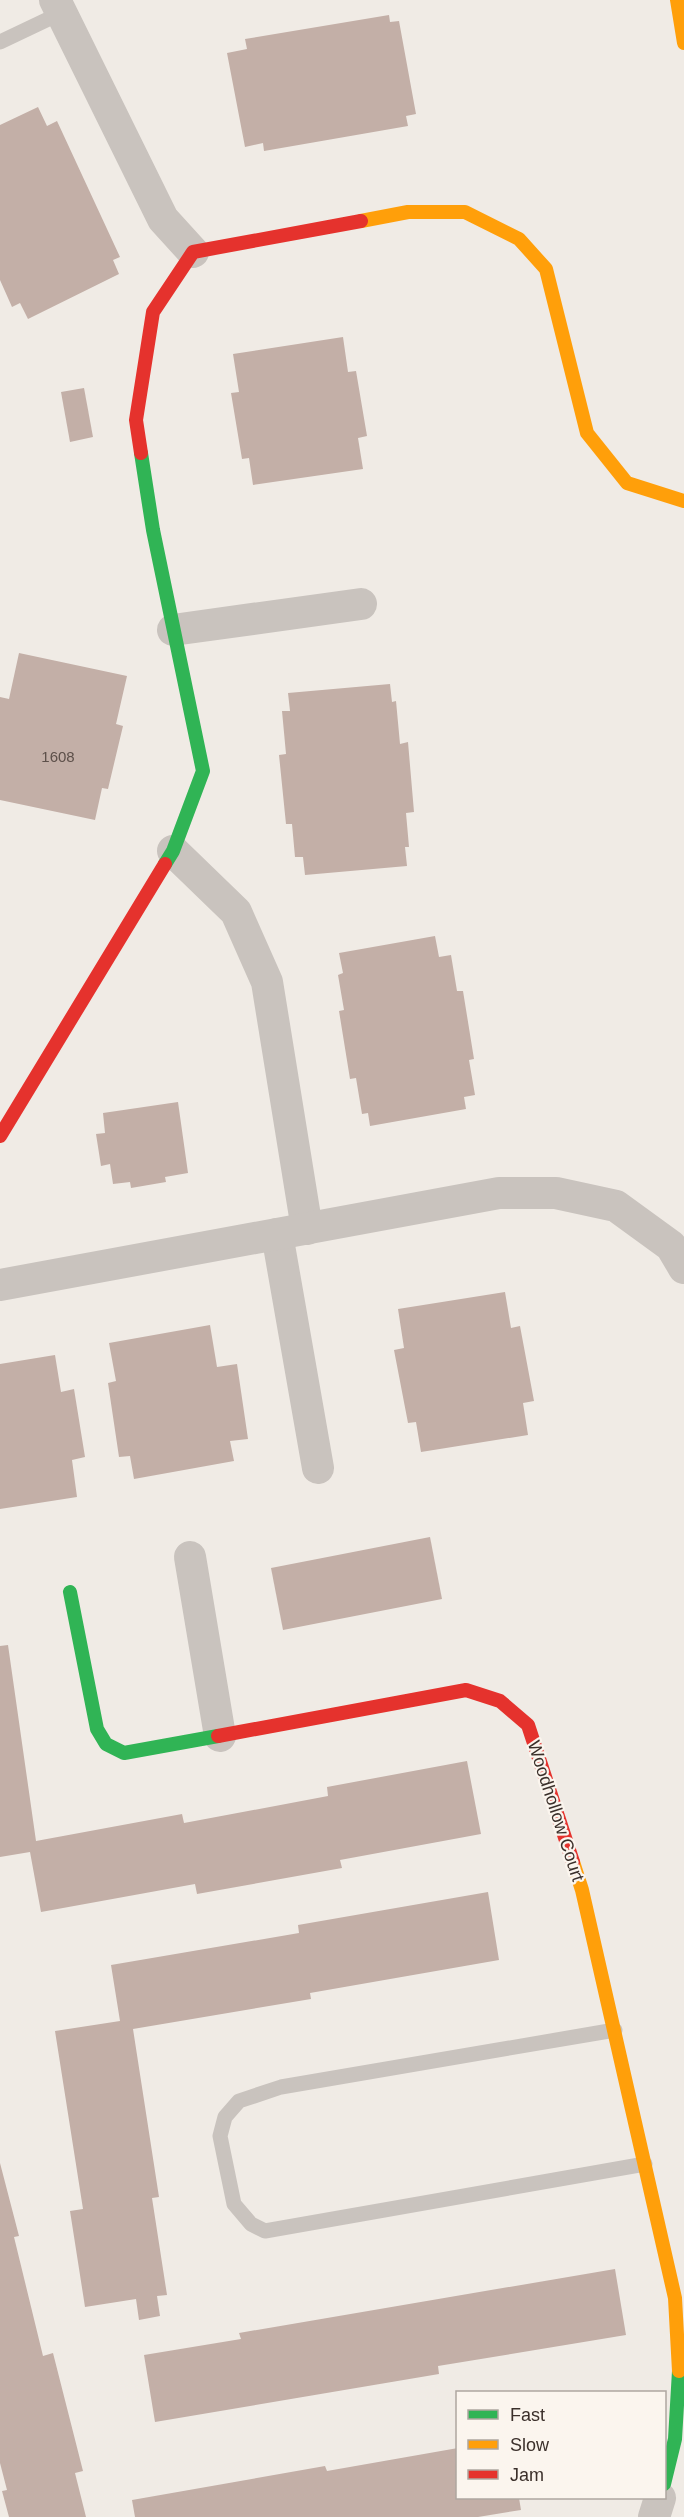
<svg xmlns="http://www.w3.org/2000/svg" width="684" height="2517" font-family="Arial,sans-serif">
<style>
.building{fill:#c3afa7}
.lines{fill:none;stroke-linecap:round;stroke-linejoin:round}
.lane{stroke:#c9c3be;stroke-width:15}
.street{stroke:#c9c3be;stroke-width:32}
.fast{stroke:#30b455;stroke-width:14}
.slow{stroke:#ff9f0a;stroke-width:14}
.jam{stroke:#e5322d;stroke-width:14}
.labels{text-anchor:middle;stroke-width:4.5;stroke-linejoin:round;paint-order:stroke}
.number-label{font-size:15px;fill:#5d504a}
.street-label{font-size:18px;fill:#3b302b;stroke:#fbf5ee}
</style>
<rect width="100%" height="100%" fill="#f0ebe5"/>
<g class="building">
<path d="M389 15 390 22 399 21 416 114 406 116 408 126 264 151 263 143 245 147 227 53 247 49 245 39Z"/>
<path d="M38 107 47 126 57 121 120 257 113 260 119 274 28 319 20 303 12 307 0 280V125Z"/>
<path d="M343 337 348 372 356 371 367 436 358 438 363 469 253 485 249 458 242 459 231 393 239 392 233 354Z"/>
<path d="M84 388 93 437 70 442 61 392Z"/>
<path d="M19 653 127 676 116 724 123 726 108 789 102 788 95 820 0 800V697L9 699Z"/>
<path d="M390 684 392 702 396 701 400 744 408 742 414 812 406 813 409 847H405L407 866 305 875 303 857H295L292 824H286L279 755 286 754 282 711H290L288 693Z"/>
<path d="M435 936 439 957 451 955 457 991H463L474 1059 469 1060 475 1095 464 1097 466 1109 370 1126 368 1113 362 1114 356 1078 350 1079 339 1011 344 1010 338 975 343 973 339 953Z"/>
<path d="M178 1102 188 1173 165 1177 166 1182 131 1188 130 1182 113 1184 110 1164 101 1166 96 1134 105 1133 103 1113Z"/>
<path d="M505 1292 511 1328 520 1326 534 1401 523 1403 528 1435 421 1452 416 1422 408 1423 394 1350 404 1348 398 1309Z"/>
<path d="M210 1325 217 1367 237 1364 248 1439 230 1441 234 1461 134 1479 130 1456 119 1457 108 1383 116 1381 109 1343Z"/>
<path d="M55 1355 61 1392 74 1389 85 1457 72 1460 77 1497 0 1509V1364Z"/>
<path d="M430 1537 442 1599 283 1630 271 1568Z"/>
<path d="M8 1645 36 1841 182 1814 184 1823 328 1796 327 1787 467 1761 481 1834 340 1860 342 1868 197 1894 195 1884 41 1912 30 1852 0 1857V1646Z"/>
<path d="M488 1892 499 1960 310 1993 311 1999 133 2029 159 2197 152 2198 167 2295 157 2296 160 2316 139 2320 136 2299 85 2307 70 2211 83 2209 55 2031 120 2021 111 1965 299 1933 298 1925Z"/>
<path d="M0 2163 19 2236 14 2237 43 2356 53 2353 83 2471 75 2473 86 2517H9L2 2491 7 2490 0 2463Z"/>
<path d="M615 2269 626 2335 438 2366 439 2374 155 2422 144 2355 241 2339 239 2333Z"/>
<path d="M458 2448V2498H519L521 2510 478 2517H135L132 2500 325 2466 327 2471Z"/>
</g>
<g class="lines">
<g class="lane">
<path d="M0 42 61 13"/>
<path d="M615 2030 281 2087 239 2101 225 2117 220 2136 234 2204 251 2224 265 2231 645 2164"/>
</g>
<g class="street">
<path d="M55 0 163 219 193 252"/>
<path d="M173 630 361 604"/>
<path d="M173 851 236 912 267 982 307 1229"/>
<path d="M277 1234 318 1468"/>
<path d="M0 1285 499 1193H556L616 1206 671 1246 684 1268"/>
<path d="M190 1557 220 1736"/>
<path d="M654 2517 660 2498"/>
</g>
<g class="fast">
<path d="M141 453 153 530 203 771 173 851 165 864"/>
<path d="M70 1592 97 1729 106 1744 124 1753 218 1736"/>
<path d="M664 2484 675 2439 679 2371"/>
</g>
<g class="slow">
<path d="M677 0 684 43"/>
<path d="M361 221 408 212H465L519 239 546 269 587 433 627 483 684 501"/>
<path d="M573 1862 582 1890 675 2298 679 2371"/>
</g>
<g class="jam">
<path d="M141 453 136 420 153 312 193 252 361 221"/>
<path d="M0 1136 165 864"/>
<path d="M218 1736 466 1690 500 1701 528 1725 573 1862"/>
</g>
</g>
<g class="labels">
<g class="number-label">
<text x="58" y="762">1608</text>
</g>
<g class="street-label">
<text transform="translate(556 1811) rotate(72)" y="6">Woodhollow Court</text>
</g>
</g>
<rect x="456" y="2391" width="210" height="108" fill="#fbf5ee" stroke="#aea6a0" stroke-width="1.5"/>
<rect x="468" y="2410" width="30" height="9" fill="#30b455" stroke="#aea6a0" stroke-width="1.5"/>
<text x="510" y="2421" font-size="18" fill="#3b302b">Fast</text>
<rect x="468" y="2440" width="30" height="9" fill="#ff9f0a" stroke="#aea6a0" stroke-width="1.5"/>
<text x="510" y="2451" font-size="18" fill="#3b302b">Slow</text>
<rect x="468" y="2470" width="30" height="9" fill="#e5322d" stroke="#aea6a0" stroke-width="1.5"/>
<text x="510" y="2481" font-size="18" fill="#3b302b">Jam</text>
</svg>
